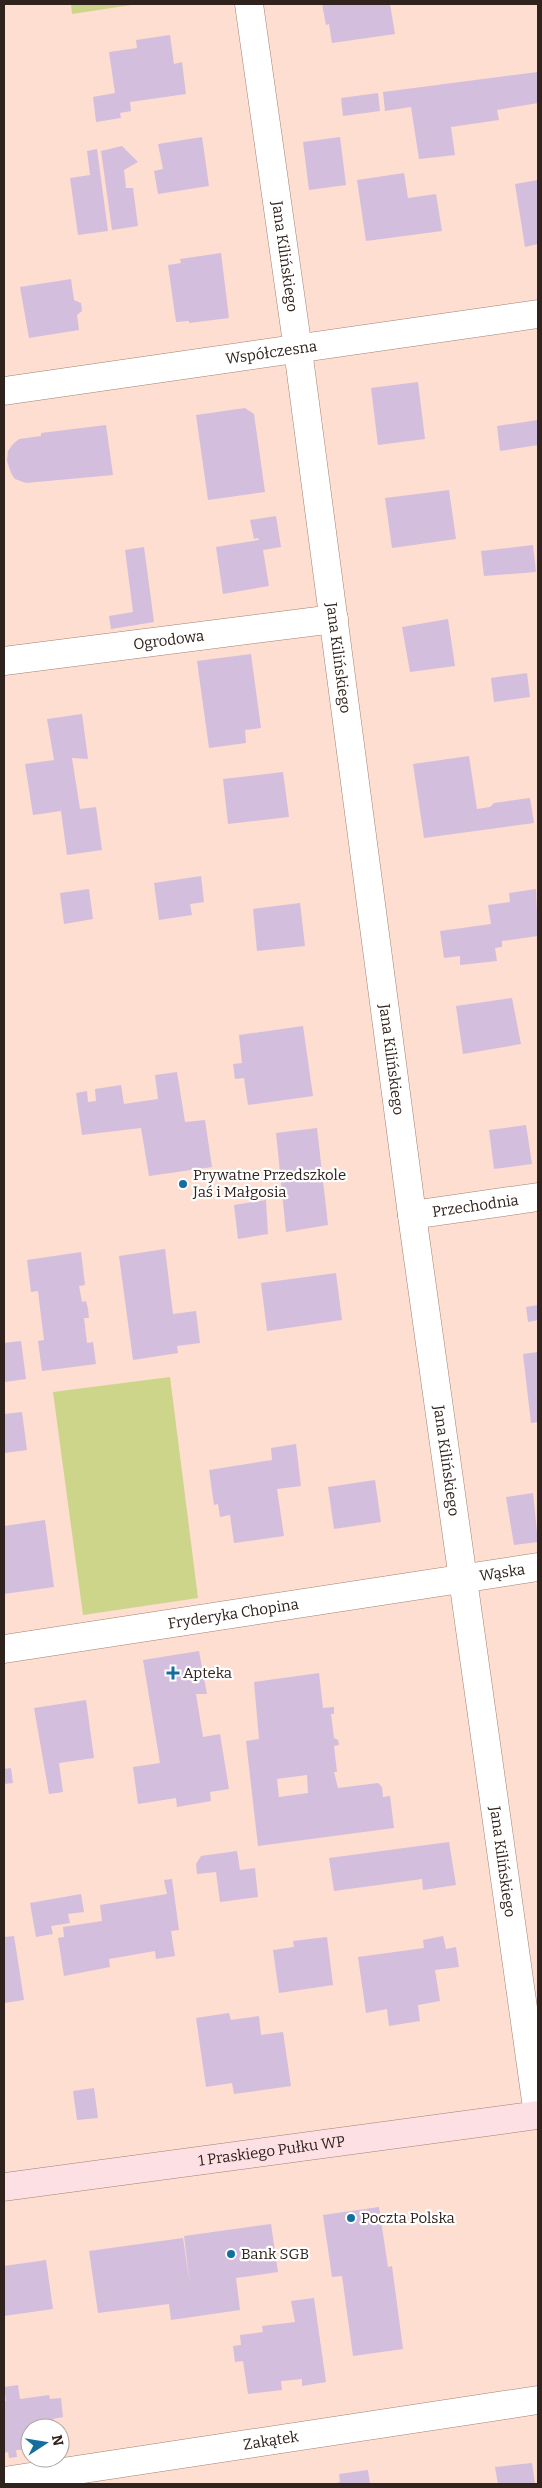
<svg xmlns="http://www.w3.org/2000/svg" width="542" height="2488" font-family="Bitter,serif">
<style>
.green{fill:#cdd58a}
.building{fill:#d4bedd;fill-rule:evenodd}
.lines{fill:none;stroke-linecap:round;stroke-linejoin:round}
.street-casing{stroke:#a38172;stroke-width:29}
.secondary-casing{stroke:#a38172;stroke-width:29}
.street{stroke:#fff;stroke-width:28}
.secondary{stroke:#fce0e3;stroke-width:28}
.poi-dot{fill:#126f9e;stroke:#fff;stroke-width:2}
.labels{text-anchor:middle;stroke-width:4.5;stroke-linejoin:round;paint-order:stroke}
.street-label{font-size:15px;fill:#30221c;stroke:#fff}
.poi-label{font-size:15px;fill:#30221c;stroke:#fff;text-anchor:start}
</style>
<rect width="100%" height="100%" fill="#fdded1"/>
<g class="green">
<path d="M71 4H138L72 14Z"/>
<path d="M170 1377 198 1598 83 1615 53 1392Z"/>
</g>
<g class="building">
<path d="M322 4H390L395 34 332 43 329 24 326 25Z"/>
<path d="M170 35 174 64 182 62 186 94 130 102 131 111 120 113 121 118 96 122 93 97 115 93 109 52 137 48 136 40Z"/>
<path d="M538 72V103L497 110 499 120 451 127 455 155 419 159 411 107 385 111 383 92Z"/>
<path d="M378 93 380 111 343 116 341 98Z"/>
<path d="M202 137 209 186 158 194 154 171 163 169 158 144Z"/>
<path d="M340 137 346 185 309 190 303 142Z"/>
<path d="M122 146 138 162 124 170 126 188H133L138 226 112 230 101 151Z"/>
<path d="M97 149 108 231 78 235 70 178 90 175 87 151Z"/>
<path d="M404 173 408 198 436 194 442 231 366 241 357 180Z"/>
<path d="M538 180V244L525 247 515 184Z"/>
<path d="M221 253 229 318 189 323V321L176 322 168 265 181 263 180 259Z"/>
<path d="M71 279 74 300 81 303 82 311 77 315 79 330 29 338 20 287Z"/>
<path d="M418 382 425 439 378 445 371 388Z"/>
<path d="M245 408 254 414 265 492 208 500 196 415Z"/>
<path d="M538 420V445L500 451 497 426Z"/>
<path d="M106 425 113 475 26 483 15 479 11 473 7 461 8 451 13 444 19 439 41 436V433Z"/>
<path d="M449 490 456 539 392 548 385 498Z"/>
<path d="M276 516 281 547 263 550 269 586 223 594 216 547 259 540 258 538 254 539 250 520Z"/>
<path d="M533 545 536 572 484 576 481 551Z"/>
<path d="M144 547 154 622 111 629 109 616 133 612 125 550Z"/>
<path d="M448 619 455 666 410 672 402 627Z"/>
<path d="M251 654 261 728 245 730 246 743 209 748 197 661Z"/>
<path d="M527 673 530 697 494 702 491 678Z"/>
<path d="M82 714 88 759 72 758 80 809 96 807 102 850 67 855 61 811 33 815 25 764 54 760 47 719Z"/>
<path d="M469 756 477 809 490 807 494 803 530 798 534 823 424 838 413 764Z"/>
<path d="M283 772 289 817 228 824 223 779Z"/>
<path d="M201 876 204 902 190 904 192 915 159 920 154 883Z"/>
<path d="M89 889 93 919 64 924 60 893Z"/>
<path d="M536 889 538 936 502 941V947L495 948 497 961 460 965V956L444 958 440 931 491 924 488 905 510 902 509 893Z"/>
<path d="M300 903 305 946 257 951 253 909Z"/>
<path d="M512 998 521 1044 463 1054 456 1006Z"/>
<path d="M303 1026 313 1096 248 1105 244 1078 235 1079 233 1064 242 1063 239 1035Z"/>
<path d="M177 1072 185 1122 205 1120 212 1167 149 1176 141 1128 82 1135 76 1093 87 1091 88 1102 96 1101 95 1089 121 1085 124 1104 158 1099 155 1075Z"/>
<path d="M526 1125 532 1164 494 1169 489 1130Z"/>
<path d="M317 1128 328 1225 286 1232 276 1133Z"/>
<path d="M266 1200 268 1234 238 1239 234 1205Z"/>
<path d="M165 1249 173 1314 196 1311 200 1343 177 1346 178 1353 133 1360 119 1256Z"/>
<path d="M81 1252 85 1285 79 1286 82 1302 86 1301 88 1309 89 1318H84L87 1343 93 1342 96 1364 42 1371 38 1341 44 1340 41 1316 38 1291 31 1292 27 1260Z"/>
<path d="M336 1273 342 1320 267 1331 261 1283Z"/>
<path d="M538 1305V1320L528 1322 526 1307Z"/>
<path d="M21 1341 26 1379 5 1382 4 1343Z"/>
<path d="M538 1352V1422L531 1423 523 1354Z"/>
<path d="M22 1412 27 1450 4 1453V1414Z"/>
<path d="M296 1444 301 1486 277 1489 284 1536 234 1543 230 1515 220 1517 218 1504 214 1505 209 1470 272 1460 271 1448Z"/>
<path d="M375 1480 381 1522 334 1529 328 1487Z"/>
<path d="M533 1493 538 1542 514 1545 506 1497Z"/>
<path d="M45 1520 54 1587 4 1594V1526Z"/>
<path d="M199 1651 207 1694H196L203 1737 220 1734 229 1789 210 1792 211 1801 177 1807 176 1798 138 1804 133 1767 160 1763 143 1660Z"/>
<path d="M319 1673 323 1708 334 1707V1714H331L334 1738 338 1740 339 1745 334 1746 337 1772H334L338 1788 378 1783 382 1787 383 1797 390 1796 394 1828 258 1846 246 1741 259 1739 254 1682ZM307 1775 308 1793 279 1797 277 1779Z"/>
<path d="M86 1700 94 1758 59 1763 63 1792 49 1794 34 1708Z"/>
<path d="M11 1768 13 1783 4 1784V1769Z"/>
<path d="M449 1842 456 1885 423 1890 422 1879 334 1891 329 1858Z"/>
<path d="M237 1851 240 1870 255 1868 258 1897 220 1902 216 1872 197 1874 196 1864 201 1856Z"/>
<path d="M172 1879 179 1930 171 1931 175 1956 156 1959 155 1951 109 1959 110 1967 64 1976 58 1938 64 1937 63 1927 102 1921 100 1905 167 1894 164 1880Z"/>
<path d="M81 1894 84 1912 68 1914 70 1923 51 1926 53 1934 36 1937 30 1903Z"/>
<path d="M14 1936 24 2000 4 2003V1937Z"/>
<path d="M443 1936 446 1949 456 1947 459 1967 435 1970 440 2001 418 2005 420 2021 389 2026 387 2009 366 2013 358 1957 424 1948 423 1940Z"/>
<path d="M327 1937 333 1985 279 1993 273 1950 294 1947 293 1941Z"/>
<path d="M229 2013 231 2020 259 2016 261 2035 283 2032 291 2086 234 2094 232 2083 206 2087 196 2018Z"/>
<path d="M94 2088 98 2118 77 2120 73 2091Z"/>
<path d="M379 2207 388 2267 392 2266 403 2349 353 2356 342 2276 332 2277 323 2215Z"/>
<path d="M271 2224 278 2272 236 2278 240 2310 171 2320 169 2304 98 2313 89 2251 183 2238 190 2285 184 2236Z"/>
<path d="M46 2260 53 2309 4 2316V2266Z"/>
<path d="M314 2298 326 2382 302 2386V2379L281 2381 282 2390 248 2394 243 2361 235 2362 233 2346 241 2345 240 2335 263 2332 262 2326 295 2322 291 2301Z"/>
<path d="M18 2385 20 2399 49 2395 50 2399 61 2398 63 2417 53 2419 54 2428H30V2450H16L17 2457 9 2458 8 2452 4 2453V2401H6L4 2387Z"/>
<path d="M532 2463 535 2484H498L495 2467Z"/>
<path d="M368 2470 370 2484H332L340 2482 339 2474Z"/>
</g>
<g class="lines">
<g class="street-casing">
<g id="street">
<path id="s1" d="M249 4 298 350 412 1215 538 2115"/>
<path id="s2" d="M4 391 538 314"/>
<path id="s3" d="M4 661 334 619"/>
<path id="s4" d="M412 1215 538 1197"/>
<path id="s5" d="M4 1649 538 1567"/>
<path id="s6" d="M4 2481 538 2400"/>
</g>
</g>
<g class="secondary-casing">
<g id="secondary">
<path id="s7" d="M4 2187 538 2115"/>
</g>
</g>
<use href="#street" class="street"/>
<use href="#secondary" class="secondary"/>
</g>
<g class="poi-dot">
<circle cx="183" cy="1184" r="5"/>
<path d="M170.5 1665.5h5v5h5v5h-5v5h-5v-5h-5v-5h5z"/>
<circle cx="351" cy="2218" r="5"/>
<circle cx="231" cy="2254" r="5"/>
</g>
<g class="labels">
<g class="street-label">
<text dy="5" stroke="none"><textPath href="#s1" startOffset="255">Jana Kilińskiego</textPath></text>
<text dy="5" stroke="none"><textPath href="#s2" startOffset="270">Współczesna</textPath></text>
<text dy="5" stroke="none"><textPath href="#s3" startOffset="166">Ogrodowa</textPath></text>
<text dy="5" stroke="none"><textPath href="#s1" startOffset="660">Jana Kilińskiego</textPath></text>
<text dy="5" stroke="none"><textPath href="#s1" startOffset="1065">Jana Kilińskiego</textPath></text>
<text dy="5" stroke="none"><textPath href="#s4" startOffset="64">Przechodnia</textPath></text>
<text dy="5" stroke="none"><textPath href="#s1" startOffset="1470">Jana Kilińskiego</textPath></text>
<text dy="5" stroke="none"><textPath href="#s5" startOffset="504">Wąska</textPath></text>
<text dy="5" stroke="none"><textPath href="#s5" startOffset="232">Fryderyka Chopina</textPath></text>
<text dy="5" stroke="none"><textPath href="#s1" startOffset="1875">Jana Kilińskiego</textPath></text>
<text dy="5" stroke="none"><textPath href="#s7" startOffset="270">1 Praskiego Pułku WP</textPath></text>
<text dy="5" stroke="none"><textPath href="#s6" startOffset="270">Zakątek</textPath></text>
</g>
<g class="poi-label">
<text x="193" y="1180">Prywatne Przedszkole<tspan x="193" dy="17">Jaś i Małgosia</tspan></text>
<text x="183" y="1678">Apteka</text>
<text x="361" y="2223">Poczta Polska</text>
<text x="241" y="2259">Bank SGB</text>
</g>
</g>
<rect width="542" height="2488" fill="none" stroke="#30221c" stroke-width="10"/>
<g transform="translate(45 2443) rotate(78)"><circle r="24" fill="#ffffff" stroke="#aca7a4"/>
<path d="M0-4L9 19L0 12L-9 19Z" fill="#126f9e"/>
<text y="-8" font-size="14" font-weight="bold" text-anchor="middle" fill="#30221c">N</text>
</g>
</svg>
